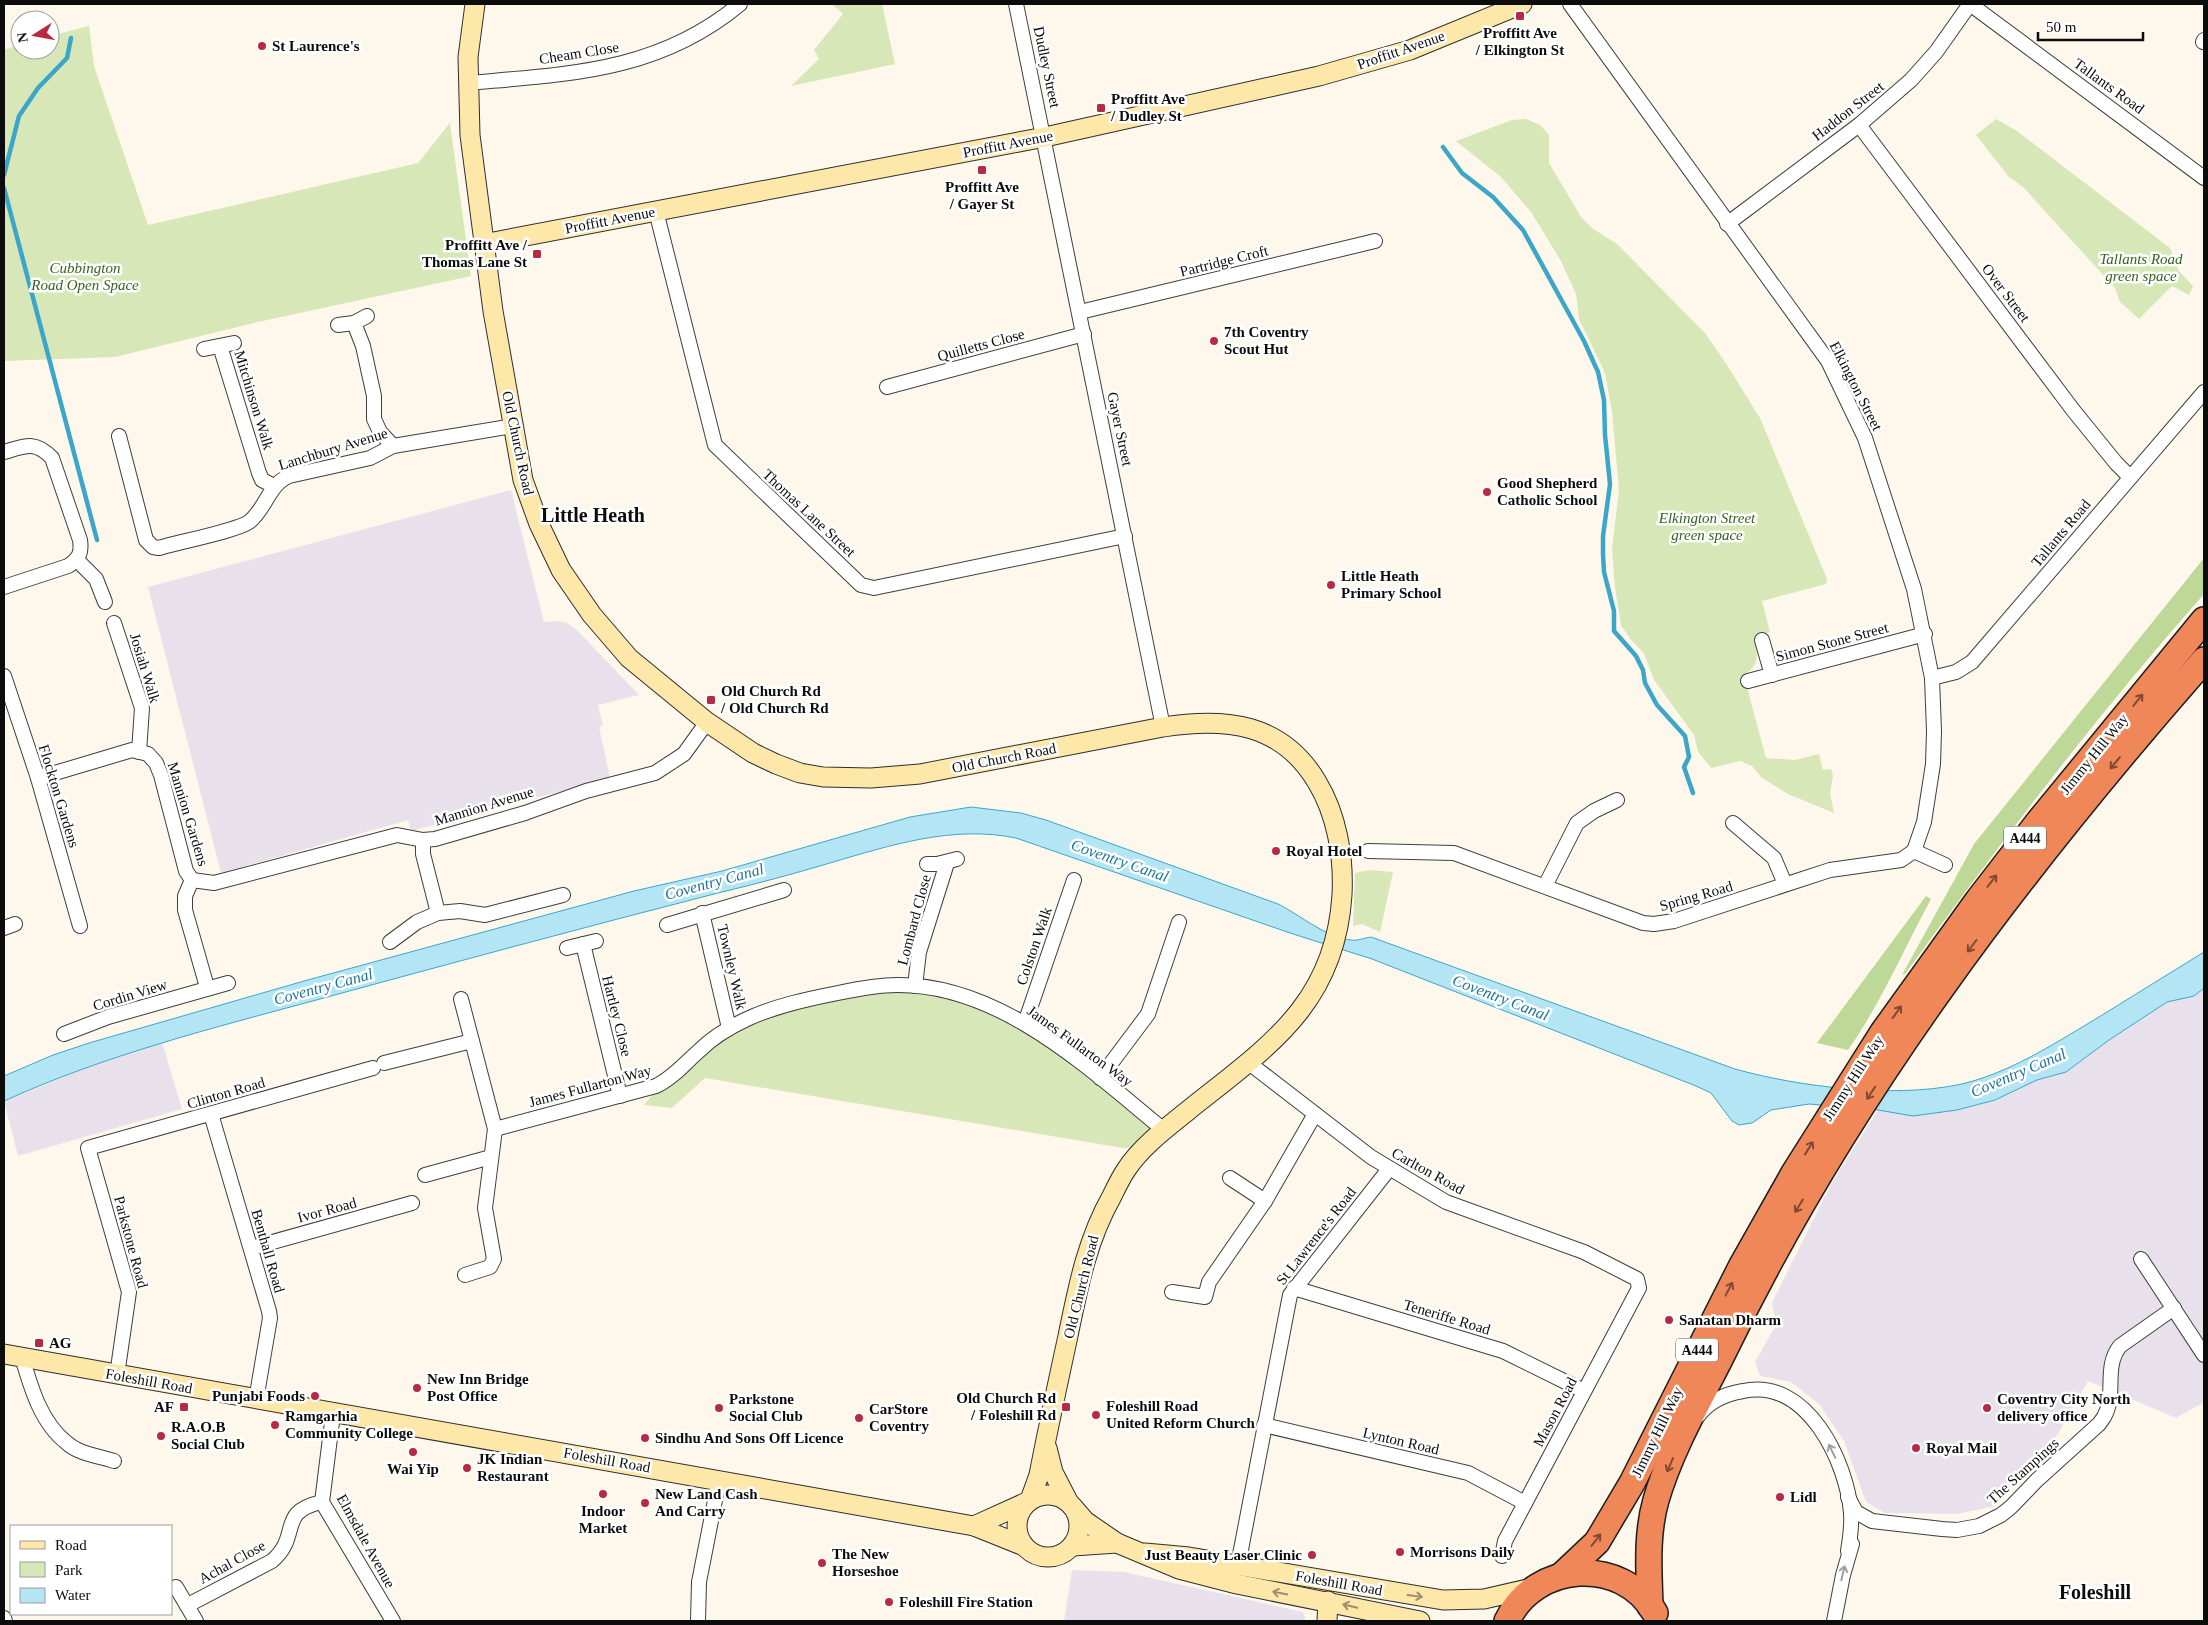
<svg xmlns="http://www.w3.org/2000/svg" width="2208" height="1625" font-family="Georgia,serif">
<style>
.industrial{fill:#e8e1eb}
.green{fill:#d7e7b7}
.forest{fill:#bed897}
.water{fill:#b3e5f4;stroke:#3ca6c9}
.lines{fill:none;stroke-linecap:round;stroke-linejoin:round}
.stream{stroke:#3ca6c9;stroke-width:4.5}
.street-casing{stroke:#3f3f3f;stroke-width:16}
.secondary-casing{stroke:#2e2e2e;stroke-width:21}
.highway-casing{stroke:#1d1d1d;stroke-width:28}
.street{stroke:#fff;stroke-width:14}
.secondary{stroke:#fde7a9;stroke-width:19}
.highway{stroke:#f08759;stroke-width:25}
.oneway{stroke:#7e4a32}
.oneway2{stroke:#9e9e9e}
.oneway3{stroke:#9d8f6a}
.poi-dot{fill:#b82945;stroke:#fff;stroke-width:2}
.labels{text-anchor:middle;stroke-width:5;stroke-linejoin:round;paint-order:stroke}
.shield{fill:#fff;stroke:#555;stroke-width:1}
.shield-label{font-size:14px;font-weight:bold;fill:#0c0c0c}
.poi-label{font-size:15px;font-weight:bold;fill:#0c0c0c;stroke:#fff;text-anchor:start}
.street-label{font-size:15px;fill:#0c0c0c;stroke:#fff}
.park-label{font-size:15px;font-style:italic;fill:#37621f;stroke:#fff}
.water-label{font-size:16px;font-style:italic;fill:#1a759a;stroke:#fff}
.district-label{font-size:20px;font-weight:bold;fill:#0c0c0c;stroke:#fff}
</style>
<rect width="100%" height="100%" fill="#fef8ec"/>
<g class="industrial">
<path d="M511 490 544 622 557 621 567 623 576 629 639 695 598 705 603 726 599 727 610 778 411 831 408 820 221 873 148 587Z"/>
<path d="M2204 988V1402L2176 1418 2088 1381 2048 1451 1996 1506 1957 1514 1885 1513 1866 1502 1844 1441 1819 1404 1791 1382 1760 1376 1755 1362 1776 1325 1772 1303 1831 1184 1878 1110 1913 1116 1975 1106 1995 1100 2037 1080 2066 1072 2109 1040 2167 1002 2194 996Z"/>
<path d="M162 1042 182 1109 18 1156 4 1101 96 1064Z"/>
<path d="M1072 1570 1124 1572 1303 1612 1306 1621H1064Z"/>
</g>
<g class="green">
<path d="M832 4H882L895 64 791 86 819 59 814 50 843 14Z"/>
<path d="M89 26 94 66 148 225 418 163 450 123 471 276 258 322 115 357 4 361V50L20 45V50H50V36Z"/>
<path d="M1526 119 1540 125 1549 135V163L1581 217 1592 228 1617 244 1705 333 1727 365 1760 418 1827 579 1826 584 1762 601 1770 632 1754 637C1758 652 1760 665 1745 674L1748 681V691L1766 758 1795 760 1819 754 1823 770 1831 769 1833 776 1830 793 1834 813 1788 794 1762 778 1752 766 1740 761 1711 768 1698 752 1694 735 1654 680 1644 653 1631 640 1621 625 1615 588 1612 549 1619 490 1612 412 1605 373 1579 319 1576 294 1561 261 1531 212 1501 177 1456 141 1512 120Z"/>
<path d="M1996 119 2017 131 2170 248 2179 271 2193 286 2189 295 2172 286 2139 319 2120 302 2115 288 2023 187 2009 177 1976 135Z"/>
<path d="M1369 870 1393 872 1380 932 1362 924 1353 926 1355 873Z"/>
<path d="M899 987 956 999 1024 1026 1159 1130 1136 1148H1123L705 1078 672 1108 644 1105 658 1088 721 1037 795 1005Z"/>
</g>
<g class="forest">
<path d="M2204 558V594C2097 715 2000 843 1905 974L1902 975 1974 844Z"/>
<path d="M1926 896 1931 899C1904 949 1881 1003 1848 1050L1817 1043Z"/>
</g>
<path class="water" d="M971 807 1021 813 1046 820 1278 904C1300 915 1327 938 1351 940 1357 941 1364 938 1371 937L1735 1069C1800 1087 1891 1098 1957 1085 2006 1075 2052 1045 2094 1020 2131 997 2167 975 2204 952V988L2194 996 2167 1002 2109 1040 2066 1072 2037 1080 1995 1100 1957 1110 1913 1116 1878 1110 1809 1104 1771 1110 1752 1123 1739 1125 1732 1121 1711 1093 1696 1086 1372 959 1290 933 1016 838C953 825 891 845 830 863 793 874 756 884 718 893 585 927 452 963 320 999 213 1028 105 1055 4 1101V1076L53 1055 89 1043 304 981 634 891 722 871 910 817Z"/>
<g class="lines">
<g class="stream">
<path d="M1443 147 1462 173 1493 197 1523 230 1584 341 1598 372 1604 400 1605 435 1610 484 1603 536V554L1604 572 1614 611V631L1636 656 1643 670 1645 683 1657 705 1685 736 1689 757 1684 767 1693 793"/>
<path d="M4 175 19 116 38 88 67 58 71 38"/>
<path d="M4 188 97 540"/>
</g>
<g class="street-casing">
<g id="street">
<path d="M1016 4 1163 727"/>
<path d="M1570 4 1828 361 1865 438 1914 589 1932 678 1934 731 1933 764 1924 822 1914 851"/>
<path d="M1970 4 2204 178"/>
<path d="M2203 42 2204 40"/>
<path d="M468 83C569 74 658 72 740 4"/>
<path d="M1859 125 2073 410 2116 463 2130 477"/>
<path d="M656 211 715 445 861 585 874 588 1125 536"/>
<path d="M1727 224 1859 125 1911 80 1936 52 1970 4"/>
<path d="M1080 312 1375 241"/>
<path d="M354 323 363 346 374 396V419L380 432 393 446"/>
<path d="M338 325 354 323 367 316"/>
<path d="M220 346 259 473 262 480 274 486"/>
<path d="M204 349 234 343"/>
<path d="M887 387 1084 334"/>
<path d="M119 436 146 540 153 547 159 548C178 542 236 531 249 522 266 509 268 485 289 476L370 458 393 446 513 426"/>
<path d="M4 452C25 446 35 440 52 458L80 540C82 553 79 559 68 566L4 587"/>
<path d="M77 560 96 579 105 602"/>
<path d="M114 623 142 708 139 752"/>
<path d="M1762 640 1772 675"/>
<path d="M4 676 38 778 80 926"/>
<path d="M1932 678 1956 672 1972 662 2204 392"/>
<path d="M1748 681 1925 634"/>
<path d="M38 778 132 750 148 754 156 763 161 775 186 871 192 880"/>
<path d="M1733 823 1774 858 1785 884"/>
<path d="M423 840V854L438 913"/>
<path d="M1368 851 1454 853 1643 923 1654 924 1674 921 1830 870 1901 860 1914 851 1945 865"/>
<path d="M927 864H937L957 859"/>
<path d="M192 880 214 883 397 835 423 840 435 839 525 813 586 791 655 773 684 754 707 722"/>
<path d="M192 880 185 896V910L207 987"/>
<path d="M1545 886 1577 823 1594 811 1617 800"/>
<path d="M702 913 729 1028"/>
<path d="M667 925 784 890"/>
<path d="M4 928 15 924"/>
<path d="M390 942 417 922 438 913 460 911 485 915 563 895"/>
<path d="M583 944 620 1096"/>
<path d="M567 948 596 941"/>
<path d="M915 986 919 952 947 863"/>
<path d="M461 999 495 1129 485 1208 494 1259 490 1267 465 1275"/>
<path d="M1025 1023 1074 880"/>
<path d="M64 1034 108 1017 228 983"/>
<path d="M384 1063 472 1041"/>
<path d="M1249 1063 1371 1157 1446 1202 1584 1252 1637 1279 1639 1288 1505 1541 1502 1556"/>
<path d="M1100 1078 1148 1014 1179 922"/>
<path d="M211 1114 269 1311 270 1318 256 1400"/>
<path d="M495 1129 656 1086C673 1078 686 1062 700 1050 713 1037 730 1027 747 1019 775 1006 807 999 838 993 857 989 877 985 897 985 1001 984 1089 1069 1164 1130"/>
<path d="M425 1175 491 1157"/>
<path d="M1230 1178 1265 1201"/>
<path d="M251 1248 412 1203"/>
<path d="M2141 1259 2204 1355"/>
<path d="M1294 1288 1503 1351 1584 1391"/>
<path d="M1172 1292 1205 1297 1209 1282 1265 1201 1315 1114"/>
<path d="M22 1357C31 1388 41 1423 67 1443 79 1454 99 1456 114 1461"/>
<path d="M117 1375 129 1292 88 1148 373 1068"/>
<path d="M333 1414 322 1502 393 1621"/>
<path d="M1698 1416C1709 1401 1725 1394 1743 1391 1807 1377 1847 1462 1851 1513 1852 1526 1850 1539 1848 1551"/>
<path d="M1264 1425 1468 1473 1525 1503"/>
<path d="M1848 1497 1856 1512 1872 1521 1942 1529 1957 1530 1979 1526 2001 1515 2011 1507 2037 1480 2099 1424 2104 1417C2117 1394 2103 1367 2120 1346L2174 1308"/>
<path d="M1238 1565 1290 1295 1389 1169"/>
<path d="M176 1587 196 1621"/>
<path d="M188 1605 272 1561C302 1535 276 1512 322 1502"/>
<path d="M4 1618 5 1621"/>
<path d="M698 1621 699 1582 719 1480"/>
<path d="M1834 1621 1843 1575 1852 1544"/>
</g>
</g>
<g class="secondary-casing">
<g id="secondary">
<path d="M475 4 468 57 470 135 493 311 523 480 539 524 561 570 592 615 629 658 707 722 753 753 776 764 800 773 823 777 871 778 920 774 1163 727C1226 717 1282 723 1317 782 1337 815 1344 857 1342 895 1335 1007 1264 1049 1185 1113 1165 1129 1140 1148 1126 1170 1120 1179 1116 1188 1112 1196 1087 1240 1078 1287 1068 1336 1058 1382 1048 1428 1039 1475L1030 1500"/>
<path d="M483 244 1045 137 1319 76 1410 50 1522 4"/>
<path d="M4 1354 974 1526 1024 1546"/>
<path d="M1047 1448 1053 1472 1069 1503"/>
<circle cx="1048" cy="1526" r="31"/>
<path d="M1072 1506 1085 1521 1117 1543 1179 1569 1237 1584 1420 1621"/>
<path d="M974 1526 1027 1502"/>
<path d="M1073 1546 1117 1543"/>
<path d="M1145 1553 1189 1557 1443 1600 1484 1599 1532 1588"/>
<path d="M1327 1621 1328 1601"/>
</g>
</g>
<g class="highway-casing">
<g id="highway">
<path d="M1562 1575 1597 1542 1632 1483 1741 1267 1794 1173 1883 1032 1978 900 2039 821 2204 620"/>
<path d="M1650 1606C1649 1571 1646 1535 1656 1500 1671 1448 1702 1396 1726 1347 1848 1095 2020 870 2204 660"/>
<path d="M1507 1621C1534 1562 1622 1555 1655 1613"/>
</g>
</g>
<use href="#street" class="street"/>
<use href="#secondary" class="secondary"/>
<use href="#highway" class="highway"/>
</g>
<defs><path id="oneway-shaft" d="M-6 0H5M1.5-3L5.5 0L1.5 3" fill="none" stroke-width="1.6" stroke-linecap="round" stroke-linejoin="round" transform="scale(1.25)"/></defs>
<g class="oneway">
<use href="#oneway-shaft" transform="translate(2138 700) rotate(-51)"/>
<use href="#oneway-shaft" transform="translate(2115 763) rotate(130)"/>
<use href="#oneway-shaft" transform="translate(1992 881) rotate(-52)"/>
<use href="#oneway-shaft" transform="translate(1972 946) rotate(127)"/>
<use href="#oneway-shaft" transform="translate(1897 1012) rotate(-54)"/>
<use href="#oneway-shaft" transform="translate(1871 1093) rotate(123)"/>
<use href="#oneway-shaft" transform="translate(1809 1148) rotate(-58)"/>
<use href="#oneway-shaft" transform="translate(1799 1206) rotate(121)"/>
<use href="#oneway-shaft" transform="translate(1729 1289) rotate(-62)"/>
<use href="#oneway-shaft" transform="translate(1670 1465) rotate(114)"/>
<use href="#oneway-shaft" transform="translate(1596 1540) rotate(-52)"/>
</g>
<g class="oneway2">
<use href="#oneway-shaft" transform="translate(1832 1451) rotate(-116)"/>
<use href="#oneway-shaft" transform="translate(1843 1573) rotate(-77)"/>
</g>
<g class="oneway3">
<use href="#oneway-shaft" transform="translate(1280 1593) rotate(-169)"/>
<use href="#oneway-shaft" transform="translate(1415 1596) rotate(8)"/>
<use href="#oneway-shaft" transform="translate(1350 1606) rotate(-167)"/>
</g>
<g class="poi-dot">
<rect x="1515" y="11" width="10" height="10" rx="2.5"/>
<circle cx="262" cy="46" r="5"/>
<rect x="1096" y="103" width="10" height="10" rx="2.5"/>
<rect x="977" y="165" width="10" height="10" rx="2.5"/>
<rect x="532" y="249" width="10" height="10" rx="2.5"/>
<circle cx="1214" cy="341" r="5"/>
<circle cx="1487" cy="492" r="5"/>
<circle cx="1331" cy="585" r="5"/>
<rect x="706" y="695" width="10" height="10" rx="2.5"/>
<circle cx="1276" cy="851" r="5"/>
<circle cx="1669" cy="1320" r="5"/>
<rect x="34" y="1338" width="10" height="10" rx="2.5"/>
<circle cx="417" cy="1388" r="5"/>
<circle cx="315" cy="1396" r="5"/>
<rect x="179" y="1402" width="10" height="10" rx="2.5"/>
<rect x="1061" y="1402" width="10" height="10" rx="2.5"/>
<circle cx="719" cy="1408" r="5"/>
<circle cx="1987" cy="1408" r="5"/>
<circle cx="1096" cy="1415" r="5"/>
<circle cx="859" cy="1418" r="5"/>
<circle cx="275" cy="1425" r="5"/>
<circle cx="161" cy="1436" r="5"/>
<circle cx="645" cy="1438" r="5"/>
<circle cx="1916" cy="1448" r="5"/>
<circle cx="413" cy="1452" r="5"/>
<circle cx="467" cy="1468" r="5"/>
<circle cx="603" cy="1494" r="5"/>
<circle cx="1780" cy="1497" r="5"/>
<circle cx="645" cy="1503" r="5"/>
<circle cx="1400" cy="1552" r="5"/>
<circle cx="1312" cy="1555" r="5"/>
<circle cx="822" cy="1563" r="5"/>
<circle cx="889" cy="1602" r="5"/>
</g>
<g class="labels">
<g class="shield">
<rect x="2004" y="826.5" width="42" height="23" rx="4"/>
<rect x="1676" y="1338.5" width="42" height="23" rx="4"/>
</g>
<g class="shield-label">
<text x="2025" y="843">A444</text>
<text x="1697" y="1355">A444</text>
</g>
<g class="poi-label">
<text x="1520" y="38" text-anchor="middle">Proffitt Ave<tspan x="1520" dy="17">/ Elkington St</tspan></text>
<text x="272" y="51">St Laurence's</text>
<text x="1111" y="104">Proffitt Ave<tspan x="1111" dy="17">/ Dudley St</tspan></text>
<text x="982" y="192" text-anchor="middle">Proffitt Ave<tspan x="982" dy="17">/ Gayer St</tspan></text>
<text x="527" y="250" text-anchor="end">Proffitt Ave /<tspan x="527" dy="17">Thomas Lane St</tspan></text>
<text x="1224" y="337">7th Coventry<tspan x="1224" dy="17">Scout Hut</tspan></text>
<text x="1497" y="488">Good Shepherd<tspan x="1497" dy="17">Catholic School</tspan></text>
<text x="1341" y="581">Little Heath<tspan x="1341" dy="17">Primary School</tspan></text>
<text x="721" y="696">Old Church Rd<tspan x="721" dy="17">/ Old Church Rd</tspan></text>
<text x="1286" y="856">Royal Hotel</text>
<text x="1679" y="1325">Sanatan Dharm</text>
<text x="49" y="1348">AG</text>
<text x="427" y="1384">New Inn Bridge<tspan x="427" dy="17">Post Office</tspan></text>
<text x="305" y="1401" text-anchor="end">Punjabi Foods</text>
<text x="1056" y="1403" text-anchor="end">Old Church Rd<tspan x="1056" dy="17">/ Foleshill Rd</tspan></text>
<text x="729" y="1404">Parkstone<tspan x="729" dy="17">Social Club</tspan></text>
<text x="1997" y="1404">Coventry City North<tspan x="1997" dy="17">delivery office</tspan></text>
<text x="1106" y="1411">Foleshill Road<tspan x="1106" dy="17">United Reform Church</tspan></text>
<text x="174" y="1412" text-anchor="end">AF</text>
<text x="869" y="1414">CarStore<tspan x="869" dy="17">Coventry</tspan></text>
<text x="285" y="1421">Ramgarhia<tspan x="285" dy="17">Community College</tspan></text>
<text x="171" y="1432">R.A.O.B<tspan x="171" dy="17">Social Club</tspan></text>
<text x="655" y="1443">Sindhu And Sons Off Licence</text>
<text x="1926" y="1453">Royal Mail</text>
<text x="477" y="1464">JK Indian<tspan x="477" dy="17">Restaurant</tspan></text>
<text x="413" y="1474" text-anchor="middle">Wai Yip</text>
<text x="655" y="1499">New Land Cash<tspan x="655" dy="17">And Carry</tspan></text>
<text x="1790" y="1502">Lidl</text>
<text x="603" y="1516" text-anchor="middle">Indoor<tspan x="603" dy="17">Market</tspan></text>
<text x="1410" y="1557">Morrisons Daily</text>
<text x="832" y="1559">The New<tspan x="832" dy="17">Horseshoe</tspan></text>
<text x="1302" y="1560" text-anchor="end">Just Beauty Laser Clinic</text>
<text x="899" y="1607">Foleshill Fire Station</text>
</g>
<g class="street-label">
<text transform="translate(1401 50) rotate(-19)" y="5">Proffitt Avenue</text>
<text transform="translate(579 53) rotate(-9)" y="5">Cheam Close</text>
<text transform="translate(1047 67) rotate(78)" y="5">Dudley Street</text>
<text transform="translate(2109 86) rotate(36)" y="5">Tallants Road</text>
<text transform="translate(1848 111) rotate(-38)" y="5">Haddon Street</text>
<text transform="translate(1008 144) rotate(-11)" y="5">Proffitt Avenue</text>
<text transform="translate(610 220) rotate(-11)" y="5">Proffitt Avenue</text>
<text transform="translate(1224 261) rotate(-14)" y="5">Partridge Croft</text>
<text transform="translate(2006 293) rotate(53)" y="5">Over Street</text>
<text transform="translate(981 345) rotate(-15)" y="5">Quilletts Close</text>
<text transform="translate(1856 386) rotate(63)" y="5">Elkington Street</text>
<text transform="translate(254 400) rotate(73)" y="5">Mitchinson Walk</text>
<text transform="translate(1120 429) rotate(78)" y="5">Gayer Street</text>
<text transform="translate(518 443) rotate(78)" y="5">Old Church Road</text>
<text transform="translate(333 449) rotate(-17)" y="5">Lanchbury Avenue</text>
<text transform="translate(809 513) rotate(43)" y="5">Thomas Lane Street</text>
<text transform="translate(2061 533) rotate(-50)" y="5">Tallants Road</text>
<text transform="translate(1832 642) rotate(-15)" y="5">Simon Stone Street</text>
<text transform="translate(145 668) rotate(73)" y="5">Josiah Walk</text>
<text transform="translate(2094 754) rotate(-51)" y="5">Jimmy Hill Way</text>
<text transform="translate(1004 758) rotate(-11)" y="5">Old Church Road</text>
<text transform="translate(59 796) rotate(73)" y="5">Flockton Gardens</text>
<text transform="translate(484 806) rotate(-17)" y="5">Mannion Avenue</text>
<text transform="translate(188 814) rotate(73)" y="5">Mannion Gardens</text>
<text transform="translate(1696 896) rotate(-16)" y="5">Spring Road</text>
<text transform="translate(914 920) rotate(-75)" y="5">Lombard Close</text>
<text transform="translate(1034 946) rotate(-71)" y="5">Colston Walk</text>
<text transform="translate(732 967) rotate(77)" y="5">Townley Walk</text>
<text transform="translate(130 995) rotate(-17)" y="5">Cordin View</text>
<text transform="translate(617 1016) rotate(76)" y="5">Hartley Close</text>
<text transform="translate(1080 1046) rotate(36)" y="5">James Fullarton Way</text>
<text transform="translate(1853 1078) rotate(-57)" y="5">Jimmy Hill Way</text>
<text transform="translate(590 1086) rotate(-15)" y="5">James Fullarton Way</text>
<text transform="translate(226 1093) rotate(-16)" y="5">Clinton Road</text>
<text transform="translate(1428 1171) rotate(29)" y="5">Carlton Road</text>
<text transform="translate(327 1210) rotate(-15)" y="5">Ivor Road</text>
<text transform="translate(1316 1236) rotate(-52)" y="5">St Lawrence's Road</text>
<text transform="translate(131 1242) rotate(75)" y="5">Parkstone Road</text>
<text transform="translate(268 1251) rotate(74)" y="5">Benthall Road</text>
<text transform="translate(1081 1287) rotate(-76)" y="5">Old Church Road</text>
<text transform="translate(1447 1317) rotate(17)" y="5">Teneriffe Road</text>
<text transform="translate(149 1381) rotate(10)" y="5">Foleshill Road</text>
<text transform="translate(1555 1412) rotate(-62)" y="5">Mason Road</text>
<text transform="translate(1657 1432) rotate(-64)" y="5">Jimmy Hill Way</text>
<text transform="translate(1401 1441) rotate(13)" y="5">Lynton Road</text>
<text transform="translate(607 1460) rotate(10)" y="5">Foleshill Road</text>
<text transform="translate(2023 1471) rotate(-42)" y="5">The Stampings</text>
<text transform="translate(366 1541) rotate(61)" y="5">Elmsdale Avenue</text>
<text transform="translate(232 1562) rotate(-29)" y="5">Achal Close</text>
<text transform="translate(1339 1583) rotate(10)" y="5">Foleshill Road</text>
</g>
<g class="park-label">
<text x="2141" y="264">Tallants Road<tspan x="2141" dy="17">green space</tspan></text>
<text x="85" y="273">Cubbington<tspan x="85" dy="17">Road Open Space</tspan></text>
<text x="1707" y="523">Elkington Street<tspan x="1707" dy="17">green space</tspan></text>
</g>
<g class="water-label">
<text transform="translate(1120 860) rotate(19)" y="6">Coventry Canal</text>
<text transform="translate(714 881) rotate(-15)" y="6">Coventry Canal</text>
<text transform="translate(323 986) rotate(-15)" y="6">Coventry Canal</text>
<text transform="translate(1501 997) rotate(21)" y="6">Coventry Canal</text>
<text transform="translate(2018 1072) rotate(-23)" y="6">Coventry Canal</text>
</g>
<g class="district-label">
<text x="593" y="522">Little Heath</text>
<text x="2095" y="1599">Foleshill</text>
</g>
</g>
<rect width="2208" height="1625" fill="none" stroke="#0c0c0c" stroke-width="10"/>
<rect x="10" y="1525" width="162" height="90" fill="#ffffff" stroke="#9e9e9e"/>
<rect x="20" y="1541" width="25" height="8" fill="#fde7a9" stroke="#9e9e9e"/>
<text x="55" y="1550" font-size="15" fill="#0c0c0c">Road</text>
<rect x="20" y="1562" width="25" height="15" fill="#d7e7b7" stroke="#9e9e9e"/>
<text x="55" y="1575" font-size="15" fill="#0c0c0c">Park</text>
<rect x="20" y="1588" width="25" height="15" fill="#b3e5f4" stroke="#9e9e9e"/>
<text x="55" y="1600" font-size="15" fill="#0c0c0c">Water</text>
<g transform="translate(35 35) rotate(259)"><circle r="24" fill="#ffffff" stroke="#9e9e9e"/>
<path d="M0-4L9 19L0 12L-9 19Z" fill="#b82945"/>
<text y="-8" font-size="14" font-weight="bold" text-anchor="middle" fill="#0c0c0c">N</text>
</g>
<path d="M2038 32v8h105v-8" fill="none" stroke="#0c0c0c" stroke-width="2.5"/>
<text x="2046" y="32" font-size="15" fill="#0c0c0c" stroke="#ffffff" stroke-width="4" paint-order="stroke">50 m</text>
</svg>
